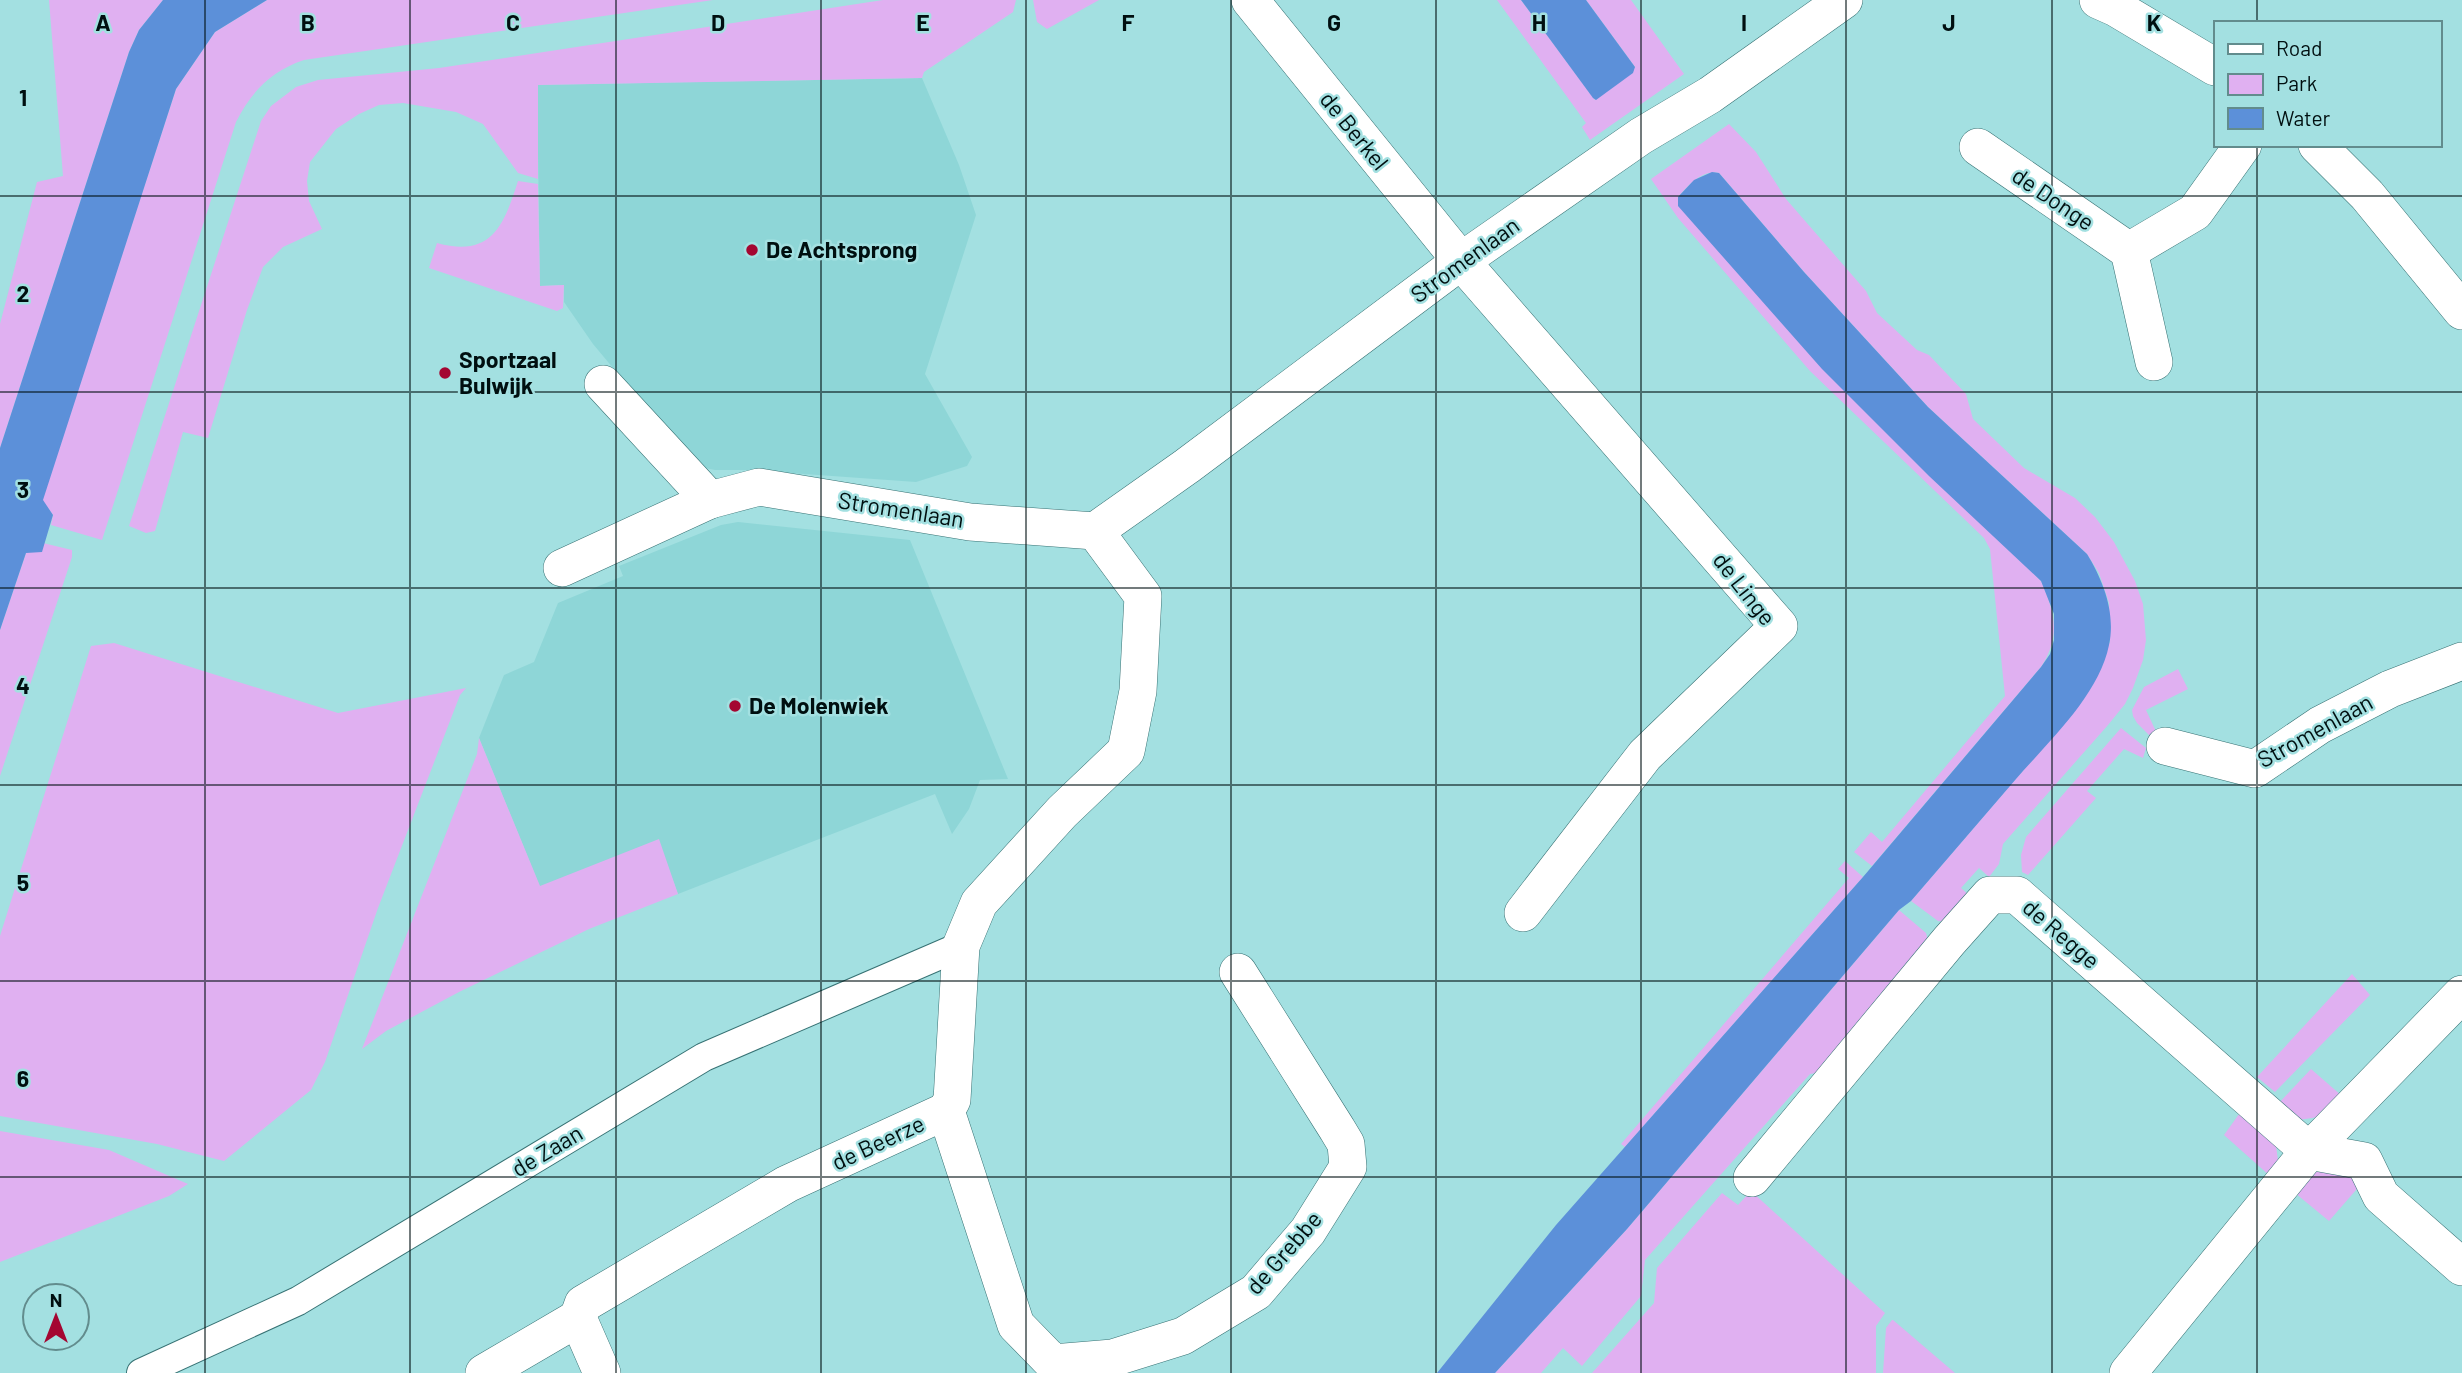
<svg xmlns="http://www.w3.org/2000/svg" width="2462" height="1373" font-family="Barlow,sans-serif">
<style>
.built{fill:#8ed6d7}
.green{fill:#e0b0f1}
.water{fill:#5c90d9}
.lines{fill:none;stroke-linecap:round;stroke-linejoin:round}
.pedestrian-casing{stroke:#377274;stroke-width:30}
.minor-casing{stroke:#377274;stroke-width:38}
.pedestrian{stroke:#fff;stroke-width:28}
.minor{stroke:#fff;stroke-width:37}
.grid{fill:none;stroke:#000f10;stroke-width:2;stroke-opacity:0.55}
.poi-dot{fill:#a40631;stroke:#a3e0e1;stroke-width:2.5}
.labels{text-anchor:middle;stroke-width:5;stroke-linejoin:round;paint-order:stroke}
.street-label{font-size:23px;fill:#000f10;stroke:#a3e0e1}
.poi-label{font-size:23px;font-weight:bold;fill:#000f10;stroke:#a3e0e1;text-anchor:start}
.grid-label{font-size:23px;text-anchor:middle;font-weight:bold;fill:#000f10;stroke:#a3e0e1;stroke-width:5;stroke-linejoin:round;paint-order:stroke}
</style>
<rect width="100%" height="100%" fill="#a3e0e1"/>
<g class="built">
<path d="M922 78 959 165 976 215 925 374 972 457 967 466 916 482 748 470H715L695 466 593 344 564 302V285L540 286 537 85Z"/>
<path d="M738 522 910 540 1008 779 980 780 969 809 952 834 935 794 678 894 658 840 540 887 479 738 504 675 534 662 558 603 623 576 619 566 721 525Z"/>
</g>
<g class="green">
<path d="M49 0H163L139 30 129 52 0 448V324L37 182 63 176Z"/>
<path d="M267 0H713L304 60C271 71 251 92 236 122L102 540 51 525 53 515 42 500 176 89 215 32Z"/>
<path d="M883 0H1016L1013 12 924 72 922 78 538 85V179L518 173 483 124 456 112 403 103 379 105 359 114 336 129 310 162 307 181 309 201 322 229 283 247 263 267 247 310 208 438 183 432 155 531 146 533 129 526 261 121 271 106 296 87 318 80 439 68Z"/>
<path d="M1033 0H1099L1047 29 1037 22Z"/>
<path d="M1497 0H1521L1595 100 1635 67 1586 0H1631L1684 74 1590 140 1582 127 1586 123Z"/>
<path d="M1729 124 1756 152 1786 199 1866 291 1877 313 1917 350 1929 355 1966 394 1973 419 2024 468 2075 498 2095 517 2114 542 2135 581 2143 604 2146 640 2143 660 2133 688 2125 704 2108 725 2003 844 1999 864 1989 877 1979 868 1961 888 1971 897 1944 922 1938 921 1911 901 2075 710 2110 642 2109 603 2099 573 2087 554 1928 407 1804 272 1719 173C1701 170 1689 185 1678 197L2041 581C2055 613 2061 636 2041 667L1872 866 1854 852 1871 832 1882 842 2005 696 1990 549 1984 538 1810 371 1678 218 1651 179Z"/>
<path d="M518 181 538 184 540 286 564 285 563 308 557 311 429 268 437 243C492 258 504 225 518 181Z"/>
<path d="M43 543 72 550V557L0 776V630L26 553Z"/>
<path d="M114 643 338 713 466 688 460 695 378 908 325 1062 311 1090 224 1161 157 1144 0 1116V936L91 646Z"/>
<path d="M2178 669 2188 689 2146 710 2159 738 2155 741 2137 723 2133 716 2132 710 2144 687Z"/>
<path d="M2121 728 2146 748 2143 758 2124 749 2087 791 2096 798 2028 875 2022 872 2021 855 2026 837Z"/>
<path d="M479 738 540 886 659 839 678 894 589 929 459 992 386 1031 362 1049 477 754Z"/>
<path d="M1845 861 1863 877 1625 1147 1621 1144 1849 878 1838 869Z"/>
<path d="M1899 910 1926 933 1928 941 1816 1073 1810 1074 1645 1260 1641 1296 1582 1366 1563 1348 1541 1373H1495L1627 1229Z"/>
<path d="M2352 974 2370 995 2275 1092 2257 1077Z"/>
<path d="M2311 1069 2342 1096 2318 1117 2299 1120 2277 1105Z"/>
<path d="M2242 1110 2276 1145 2278 1161 2270 1176 2224 1135Z"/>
<path d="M0 1131 109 1150 188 1184 169 1196 0 1262Z"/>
<path d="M2325 1164 2363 1182 2329 1221 2295 1193 2317 1167Z"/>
<path d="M1751 1191 1885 1313 1876 1326V1373H1592L1654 1303 1657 1268 1722 1193 1738 1205Z"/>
<path d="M1892 1320H1893L1955 1373H1883L1886 1328Z"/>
</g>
<g class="water">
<path d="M163 0H267L215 32 176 89 43 500 53 515 42 552 26 553 0 630V448L129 52 139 30Z"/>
<path d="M1521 0H1586L1635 67 1633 73 1596 100 1593 98Z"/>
<path d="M1712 172 1719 173 1804 272 1928 407 2087 554C2103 580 2116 613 2109 645 2099 695 2049 741 2016 779 1981 820 1946 860 1911 901L1899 910 1627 1229 1495 1373H1437L1556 1225 1863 877 2041 667 2050 654 2054 640V614L2041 581 1929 476 1822 369 1678 206V197L1694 180Z"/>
</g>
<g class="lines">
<g class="pedestrian-casing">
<path id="pedestrian" d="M141 1373 298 1301 704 1057 961 946"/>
</g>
<g class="minor-casing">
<g id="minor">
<path d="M1250 0 1461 261 1779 626 1645 755 1523 913"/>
<path d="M2098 0 2116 8 2215 67"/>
<path d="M2317 145 2367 195 2462 311"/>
<path d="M1978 147 2129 251 2195 212 2243 145"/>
<path d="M2129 251 2154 362"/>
<path d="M603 384 710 500 759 487 970 522 1095 531 1187 466 1461 261 1641 136 1710 95 1844 0"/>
<path d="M562 568 710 500"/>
<path d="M2165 746 2255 769 2320 725 2390 689 2462 661"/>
<path d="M946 1111 1016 1325 1053 1363 1113 1358 1183 1336 1256 1292 1308 1231 1348 1167 1346 1144 1337 1129 1238 972"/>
<path d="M2309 1151 2462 994"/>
<path d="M2309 1151 2364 1161 2381 1196 2462 1267"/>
<path d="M1752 1178 1949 941 1990 895H2017L2309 1151 2128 1373"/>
<path d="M484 1373 578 1318"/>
<path d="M602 1373 578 1318 583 1304 787 1184 946 1111 952 1100 961 946 979 903 1062 812 1126 751 1138 691 1143 596 1095 531"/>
</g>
</g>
<use href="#pedestrian" class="pedestrian"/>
<use href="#minor" class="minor"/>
</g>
<path class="grid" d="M205 0V1373M410 0V1373M616 0V1373M821 0V1373M1026 0V1373M1231 0V1373M1436 0V1373M1641 0V1373M1846 0V1373M2052 0V1373M2257 0V23M2257 145V1373M0 196H2462M0 392H2462M0 588H2462M0 785H2462M0 981H2462M0 1177H2462"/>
<g class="poi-dot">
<circle cx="752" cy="250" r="7"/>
<circle cx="445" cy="373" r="7"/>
<circle cx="735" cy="706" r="7"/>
</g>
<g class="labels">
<g class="street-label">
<text transform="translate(1354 131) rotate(51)" y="8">de Berkel</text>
<text transform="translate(2053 199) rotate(34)" y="8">de Donge</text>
<text transform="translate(1465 260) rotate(-36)" y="8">Stromenlaan</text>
<text transform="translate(901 510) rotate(9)" y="8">Stromenlaan</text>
<text transform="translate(1744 589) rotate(52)" y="8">de Linge</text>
<text transform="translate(2315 731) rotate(-29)" y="8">Stromenlaan</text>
<text transform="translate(2061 934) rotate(41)" y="8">de Regge</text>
<text transform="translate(878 1143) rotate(-25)" y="8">de Beerze</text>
<text transform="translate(547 1151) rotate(-31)" y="8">de Zaan</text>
<text transform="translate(1284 1253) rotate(-49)" y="8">de Grebbe</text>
</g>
<g class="poi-label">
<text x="766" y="258">De Achtsprong</text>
<text x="459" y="368">Sportzaal<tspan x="459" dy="26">Bulwijk</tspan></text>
<text x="749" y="714">De Molenwiek</text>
</g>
</g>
<g class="grid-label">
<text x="103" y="31">A</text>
<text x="308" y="31">B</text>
<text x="513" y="31">C</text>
<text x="718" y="31">D</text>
<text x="923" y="31">E</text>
<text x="1128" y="31">F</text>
<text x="1334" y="31">G</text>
<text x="1539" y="31">H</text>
<text x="1744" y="31">I</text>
<text x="1949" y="31">J</text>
<text x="2154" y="31">K</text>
<text x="23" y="106">1</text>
<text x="23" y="302">2</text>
<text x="23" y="498">3</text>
<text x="23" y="694">4</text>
<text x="23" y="891">5</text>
<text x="23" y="1087">6</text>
</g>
<rect x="2214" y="21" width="228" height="126" fill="#a3e0e1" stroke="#628c8d" stroke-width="2"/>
<rect x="2228" y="44" width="35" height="10" fill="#ffffff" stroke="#628c8d" stroke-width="2"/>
<text x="2276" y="56" font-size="21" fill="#000f10">Road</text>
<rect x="2228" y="74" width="35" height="21" fill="#e0b0f1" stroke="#628c8d" stroke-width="2"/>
<text x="2276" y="91" font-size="21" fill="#000f10">Park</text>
<rect x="2228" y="108" width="35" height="21" fill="#5c90d9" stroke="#628c8d" stroke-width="2"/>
<text x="2276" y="126" font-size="21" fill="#000f10">Water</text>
<g transform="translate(56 1317)"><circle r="33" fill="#a3e0e1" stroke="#628c8d" stroke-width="2"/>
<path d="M0-5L12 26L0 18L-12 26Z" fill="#a40631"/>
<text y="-10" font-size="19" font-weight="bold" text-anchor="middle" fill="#000f10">N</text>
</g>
</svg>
